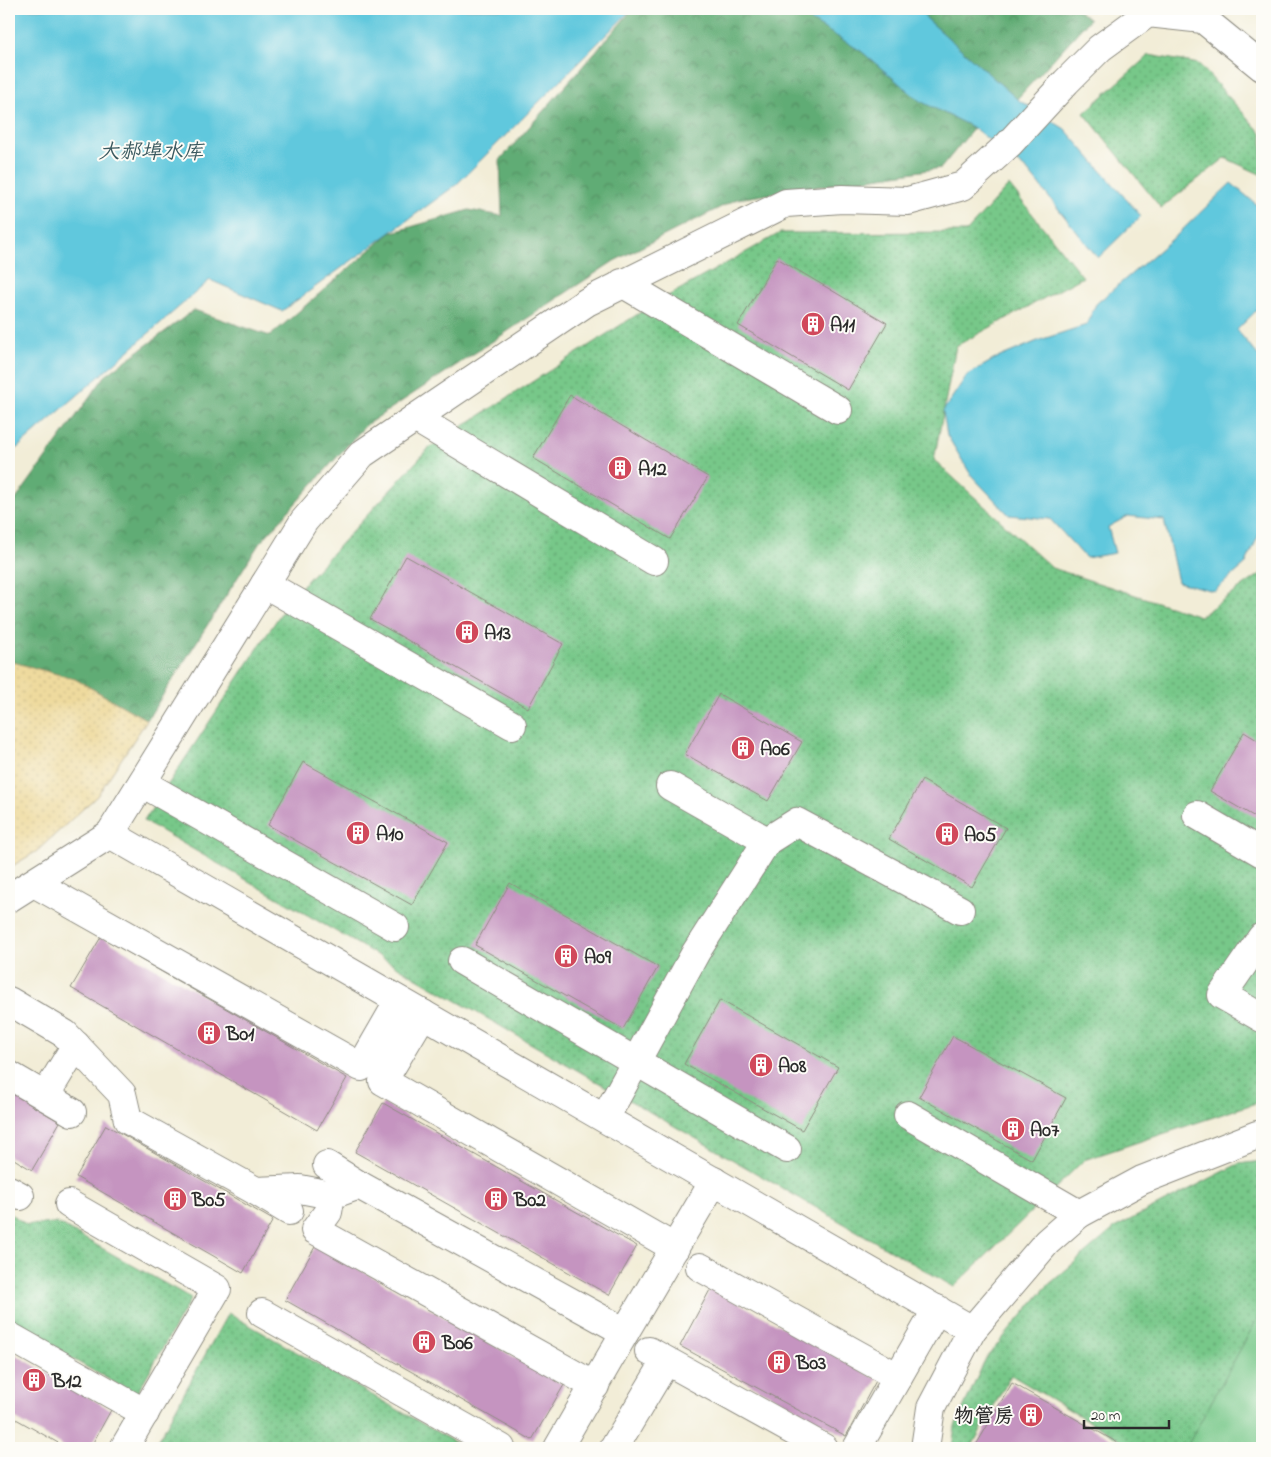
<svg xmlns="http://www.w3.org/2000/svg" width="1271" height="1457" font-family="'Indie Flower','LXGW WenKai TC',sans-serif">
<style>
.grass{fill:url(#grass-dots);stroke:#517a5a}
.forest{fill:url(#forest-crowns);stroke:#466c50}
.sand{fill:url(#sand-dots);stroke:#8c8264}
.pitch{fill:#77c889;stroke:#517a5a}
.water{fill:#60c8dd;stroke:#467a84}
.building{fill:#c594c0}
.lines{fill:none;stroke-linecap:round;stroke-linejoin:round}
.street-casing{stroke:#8e8c81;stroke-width:30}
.street{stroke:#fff;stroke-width:28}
.labels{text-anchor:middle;stroke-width:4;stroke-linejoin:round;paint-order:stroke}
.poi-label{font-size:20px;font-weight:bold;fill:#2b2b2b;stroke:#fdfcf7;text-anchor:start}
.water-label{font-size:21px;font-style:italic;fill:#3b5a60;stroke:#fdfcf7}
</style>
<defs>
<pattern id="grass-dots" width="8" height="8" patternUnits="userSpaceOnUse" patternTransform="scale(1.25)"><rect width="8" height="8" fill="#77c889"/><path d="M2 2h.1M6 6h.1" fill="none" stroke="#62a370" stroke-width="1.8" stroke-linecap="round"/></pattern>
<pattern id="forest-crowns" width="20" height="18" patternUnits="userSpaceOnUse" patternTransform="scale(1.25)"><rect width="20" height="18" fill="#61ac75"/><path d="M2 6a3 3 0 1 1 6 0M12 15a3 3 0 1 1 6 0" fill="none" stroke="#508c60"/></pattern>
<pattern id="sand-dots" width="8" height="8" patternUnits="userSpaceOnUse" patternTransform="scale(1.25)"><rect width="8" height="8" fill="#eeda9e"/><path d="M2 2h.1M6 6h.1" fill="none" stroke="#cb8" stroke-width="1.8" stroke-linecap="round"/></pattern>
</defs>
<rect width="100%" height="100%" fill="#fdfcf7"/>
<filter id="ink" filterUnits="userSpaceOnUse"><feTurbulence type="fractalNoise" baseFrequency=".02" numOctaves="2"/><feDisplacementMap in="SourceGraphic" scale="10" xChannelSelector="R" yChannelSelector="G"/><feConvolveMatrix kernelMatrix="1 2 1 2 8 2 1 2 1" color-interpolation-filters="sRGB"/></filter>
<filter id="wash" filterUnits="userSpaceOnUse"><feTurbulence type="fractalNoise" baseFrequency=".0096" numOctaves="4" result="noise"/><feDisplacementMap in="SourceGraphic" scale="20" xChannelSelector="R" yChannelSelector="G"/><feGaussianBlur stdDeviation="1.12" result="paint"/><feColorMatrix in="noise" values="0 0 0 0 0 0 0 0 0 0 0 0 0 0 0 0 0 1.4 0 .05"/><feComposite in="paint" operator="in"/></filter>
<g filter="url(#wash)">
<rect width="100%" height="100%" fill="#f2edd7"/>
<g class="grass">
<path d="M1149 55 1199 64 1262 134V175L1225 158 1161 208 1084 113Z"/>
<path d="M1009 185 1083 277 956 346 934 460 1052 568 1200 616 1262 573V1101L1084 1160 954 1287 144 821 291 598 429 448 652 305 780 233 966 232Z"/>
<path d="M1262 1161V1448H1132V1447L1011 1375 971 1448H952L955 1426 986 1358 1047 1286 1116 1227 1238 1164Z"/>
<path d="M9 1213 27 1225 57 1223 191 1298 136 1395 9 1323Z"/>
<path d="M228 1313 465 1448H154Z"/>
</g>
<g class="forest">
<path d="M633 9H792L861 51 920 101 974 128 941 168 737 199 614 261 366 425 259 544 147 720 75 679 9 661V509L105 376 194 310 270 336 390 233 469 210 502 216 500 160Z"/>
<path d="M920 9H1076L1090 19 1017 99 927 19Z"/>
</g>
<path class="sand" d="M9 661 75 679 147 720 97 796 37 851 9 868Z"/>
<path class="pitch" d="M1262 1310V1448H1186Z"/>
<g class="water">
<path d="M9 9H632L456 185 282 311 210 280 9 455Z"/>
<path d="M792 9H920L927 19 1017 99 1065 129 1141 216 1098 258 1027 170 974 128 920 101 861 51Z"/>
<path d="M1231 183 1262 209V300L1261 306 1237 330 1262 360V528L1245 565 1214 591 1178 582 1164 520 1128 516 1108 527 1115 553 1086 558 1050 519 1009 515 971 475 947 435 943 411 967 375 995 359 1040 340 1086 325 1096 304 1177 235Z"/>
</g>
<g id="blocks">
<g class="building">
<path d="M777 258 887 323 848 390 738 325Z"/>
<path d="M570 395 708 477 670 539 533 458Z"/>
<path d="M406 556 563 644 528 708 370 619Z"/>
<path d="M719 694 802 742 768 801 685 754Z"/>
<path d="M1244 732 1262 743V821L1210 791Z"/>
<path d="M303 762 448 842 412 905 268 825Z"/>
<path d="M922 780 1006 828 972 887 889 839Z"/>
<path d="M510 883 658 967 623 1029 475 945Z"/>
<path d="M101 937 347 1078 317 1130 71 988Z"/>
<path d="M720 1000 838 1067 802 1130 684 1064Z"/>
<path d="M953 1036 1066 1098 1032 1160 919 1097Z"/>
<path d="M9 1092 60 1122 32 1170 9 1156Z"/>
<path d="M383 1103 637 1246 609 1295 355 1152Z"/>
<path d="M106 1125 273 1220 243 1273 76 1177Z"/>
<path d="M316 1245 564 1385 532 1440 285 1300Z"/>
<path d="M711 1288 877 1379 846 1436 680 1346Z"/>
<path d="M9 1351 111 1410 90 1448H67L9 1415Z"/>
<path d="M1012 1383 1127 1448H978L975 1447Z"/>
</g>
</g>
</g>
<g filter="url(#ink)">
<use href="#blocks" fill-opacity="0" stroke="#8e8c81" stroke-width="1"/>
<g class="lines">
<g class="street-casing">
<g id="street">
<path d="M622 283 838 410"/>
<path d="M415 418 654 561"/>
<path d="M265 584 512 725"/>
<path d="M142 783 395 927"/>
<path d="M670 786 767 841"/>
<path d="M1197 815 1262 853"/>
<path d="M110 834 972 1330"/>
<path d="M34 883 361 1067 399 1001"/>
<path d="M9 898 110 834 304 521 362 454 587 302 786 203 842 199 908 201 963 186 1009 144 1066 82 1100 48 1148 13 1203 19 1262 67"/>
<path d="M1262 937 1222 995 1262 1018"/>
<path d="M462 961 787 1149"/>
<path d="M9 1001 65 1034 122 1094 128 1120 256 1191 289 1211"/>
<path d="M423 1014 383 1081 675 1248"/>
<path d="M9 1075 72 1112"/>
<path d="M45 1096 76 1045"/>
<path d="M908 1115 1079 1214"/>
<path d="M605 1118 696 952 767 841 797 822 960 910"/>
<path d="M327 1165 359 1185 625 1332"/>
<path d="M359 1185 331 1195 328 1212 315 1230 595 1386"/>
<path d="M9 1190 20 1196"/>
<path d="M256 1191 300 1189 331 1195"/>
<path d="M69 1204 217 1289 124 1448"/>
<path d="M700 1267 898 1377"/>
<path d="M262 1313 501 1448"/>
<path d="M9 1336 145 1413"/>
<path d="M649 1351 824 1448"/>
<path d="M558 1448 625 1332 714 1181"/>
<path d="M614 1448 666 1361"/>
<path d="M857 1448 937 1309"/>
<path d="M925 1448 931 1408 972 1330 1047 1242 1079 1214 1142 1180 1257 1135H1262"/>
</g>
</g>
<use href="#street" class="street"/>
</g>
</g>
<defs>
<g id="building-disc" transform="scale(1.25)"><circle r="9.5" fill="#d1495b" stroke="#fdfcf7"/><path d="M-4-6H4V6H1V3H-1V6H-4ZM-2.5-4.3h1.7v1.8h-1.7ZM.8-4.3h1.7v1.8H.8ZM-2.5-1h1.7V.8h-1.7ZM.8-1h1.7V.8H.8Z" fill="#fff"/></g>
</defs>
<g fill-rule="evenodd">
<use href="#building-disc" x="813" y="324"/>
<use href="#building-disc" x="620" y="468"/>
<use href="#building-disc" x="467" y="632"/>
<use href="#building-disc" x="743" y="748"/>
<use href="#building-disc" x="358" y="833"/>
<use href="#building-disc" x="947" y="834"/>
<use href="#building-disc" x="566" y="956"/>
<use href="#building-disc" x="209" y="1033"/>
<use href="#building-disc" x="761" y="1065"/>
<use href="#building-disc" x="1013" y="1129"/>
<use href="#building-disc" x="175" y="1199"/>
<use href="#building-disc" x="496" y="1199"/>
<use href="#building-disc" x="424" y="1342"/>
<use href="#building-disc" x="779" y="1362"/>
<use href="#building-disc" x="34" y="1380"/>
<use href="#building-disc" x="1031" y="1415"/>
</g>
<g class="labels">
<g class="poi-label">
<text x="830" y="331">A11</text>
<text x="638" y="475">A12</text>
<text x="484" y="639">A13</text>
<text x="760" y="755">A06</text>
<text x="376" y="840">A10</text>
<text x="964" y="841">A05</text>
<text x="584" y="963">A09</text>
<text x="226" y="1040">B01</text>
<text x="778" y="1072">A08</text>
<text x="1030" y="1136">A07</text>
<text x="192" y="1206">B05</text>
<text x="514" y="1206">B02</text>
<text x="442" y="1349">B06</text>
<text x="796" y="1369">B03</text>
<text x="52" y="1387">B12</text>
<text x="1014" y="1422" text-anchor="end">物管房</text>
</g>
<g class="water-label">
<text x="151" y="158">大郝埠水库</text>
</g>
</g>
<rect width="1271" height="1457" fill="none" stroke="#fdfcf7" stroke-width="30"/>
<path d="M1084 1420v8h85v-8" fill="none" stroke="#2b2b2b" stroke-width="2.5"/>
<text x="1091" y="1420" font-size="15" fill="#2b2b2b" stroke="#fdfcf7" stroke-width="4" paint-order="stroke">20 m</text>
</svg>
